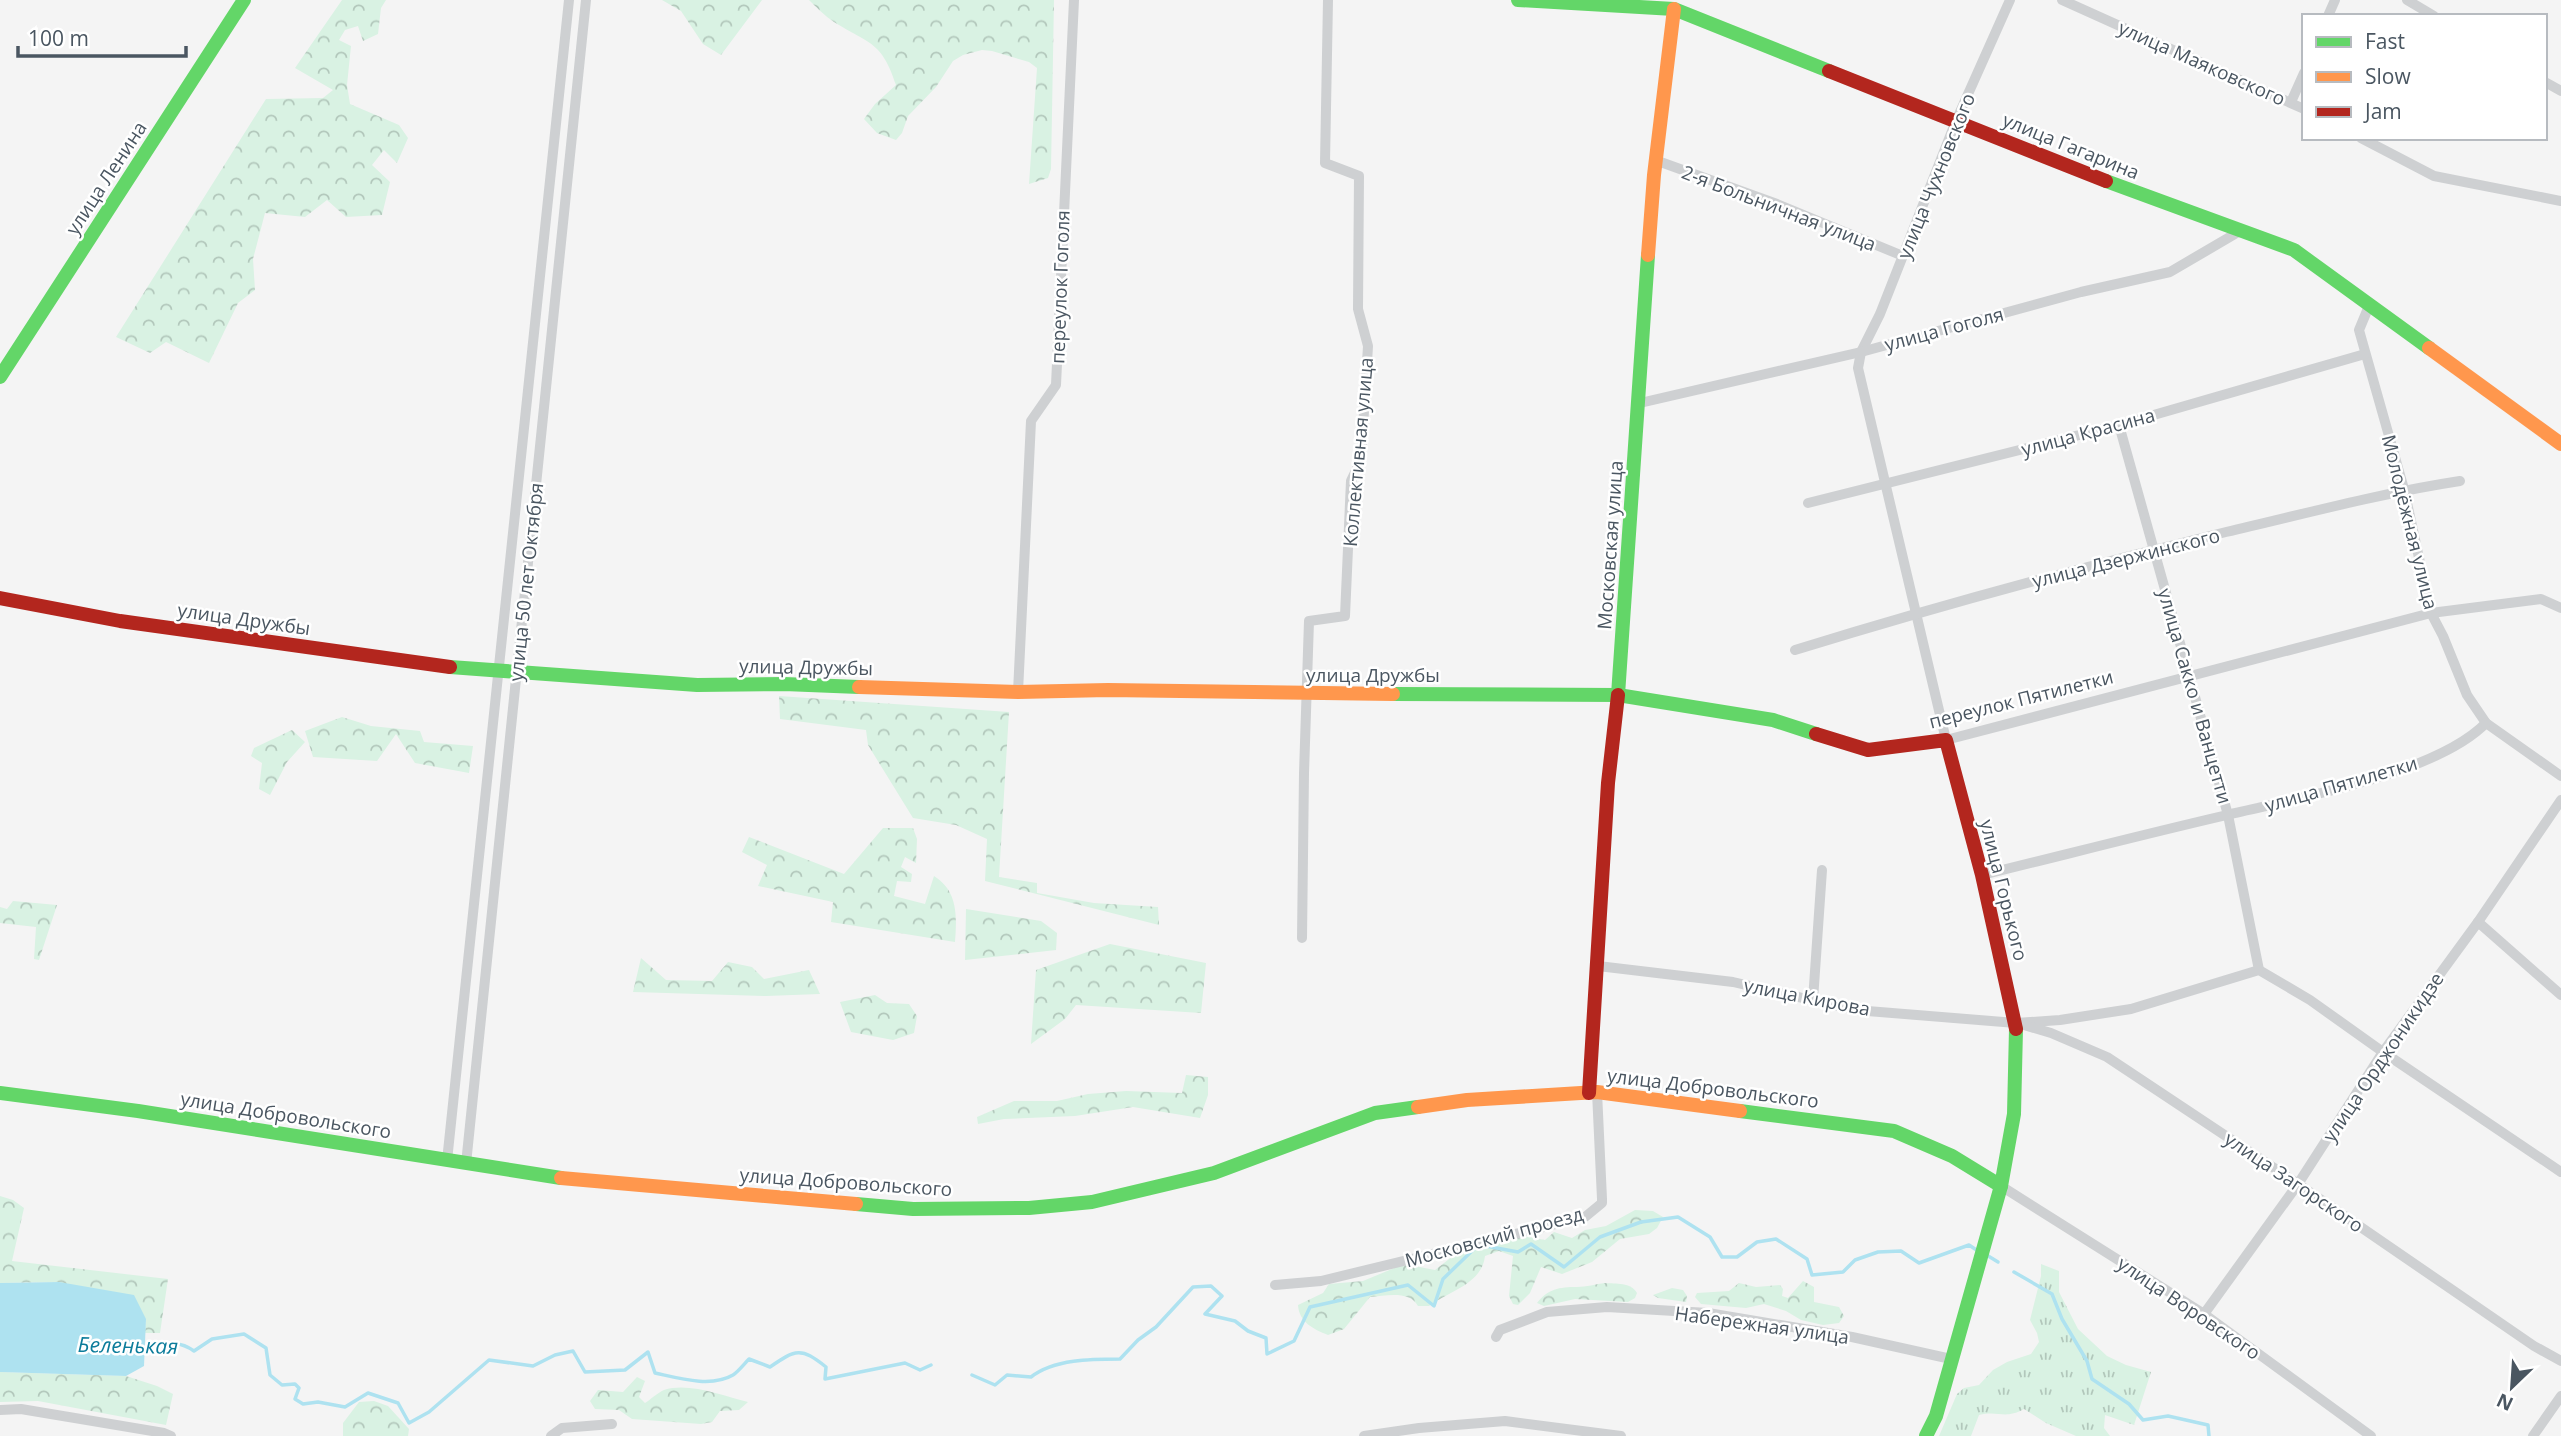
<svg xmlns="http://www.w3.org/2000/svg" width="2561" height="1436" font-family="'Open Sans',sans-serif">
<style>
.grass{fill:url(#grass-tufts)}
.forest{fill:url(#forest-crowns)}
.water{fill:#aee2f0}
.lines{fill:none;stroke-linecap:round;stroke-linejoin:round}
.stream{stroke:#aee2f0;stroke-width:3.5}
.street{stroke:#ced0d2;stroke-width:10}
.fast{stroke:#63d668;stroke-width:14}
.slow{stroke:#ff974d;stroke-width:14}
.jam{stroke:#b3261e;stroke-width:14}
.labels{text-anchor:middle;stroke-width:5;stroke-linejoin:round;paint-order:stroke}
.street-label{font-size:19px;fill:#4a5661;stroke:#fff}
.water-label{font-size:21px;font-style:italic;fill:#0c7c9b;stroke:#fff}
</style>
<defs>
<pattern id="grass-tufts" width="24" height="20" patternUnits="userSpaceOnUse" patternTransform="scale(1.75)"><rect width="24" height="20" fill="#d9f2e3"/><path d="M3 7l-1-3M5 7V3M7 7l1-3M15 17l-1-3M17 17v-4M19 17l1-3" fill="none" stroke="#b2c7bb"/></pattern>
<pattern id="forest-crowns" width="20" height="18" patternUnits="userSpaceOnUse" patternTransform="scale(1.75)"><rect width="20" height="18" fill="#d9f2e3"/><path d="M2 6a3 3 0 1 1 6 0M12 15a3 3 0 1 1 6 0" fill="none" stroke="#b2c7bb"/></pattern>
</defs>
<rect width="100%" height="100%" fill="#f4f4f4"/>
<path class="grass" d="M2041 1264 2059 1271V1292L2078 1329 2107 1356 2126 1365 2151 1372 2134 1425 2105 1415 2104 1428 2110 1436H2076L2046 1423 2024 1409C2004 1420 1999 1410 1979 1415L1971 1436H1939L1957 1394 1964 1388 1979 1385 1993 1370 2007 1362 2031 1354 2039 1342 2037 1333 2030 1320 2041 1276Z"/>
<g class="forest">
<path d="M342 0H386L381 8 378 34 363 41 358 26 345 30 339 40 351 46 347 85 350 104 399 125 408 138 397 163 384 150 372 165 390 182 382 215 346 217 327 200 305 217 265 213 253 259 255 290 238 303 209 363 166 342 150 353 116 337 266 99 323 98 333 90 295 68Z"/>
<path d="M662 0H762L721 55 703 44 681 11Z"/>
<path d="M809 0H1054L1051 169 1048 178 1029 184 1037 68 1029 62 992 51 982 50 963 55 953 61 936 87 908 116 902 133 896 140 877 133 864 119 875 104 896 85C882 41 869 44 834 22 825 16 817 8 809 0Z"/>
<path d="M779 696 1009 712 999 877 1037 883V893L1094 903 1158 907 1159 925 985 881 987 839 956 825 913 818 868 745 866 730 780 719Z"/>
<path d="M342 717 371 726 420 731 424 742 473 746 469 773 415 763 396 734 377 761 313 757 305 731Z"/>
<path d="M292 730 305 742 287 762 270 795 259 789 262 763 251 756 254 748Z"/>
<path d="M883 828H913L917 839 916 863 905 857 901 867 912 874 911 882 897 881 894 896 925 904 934 876C958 891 957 916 955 942L831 922 833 902 758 886 767 865 742 852 749 837 844 874Z"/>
<path d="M13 901 57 905 39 960 34 959 36 927 0 923V907L7 909Z"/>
<path d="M966 909 1041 921 1057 933 1056 950 965 960Z"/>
<path d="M1110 944 1206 963 1201 1013 1076 1005 1065 1019 1031 1044 1036 970Z"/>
<path d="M641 958 666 980 712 981 728 962 752 967 764 979 809 970 820 994 766 996 633 992Z"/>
<path d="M875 995 887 1003 909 1004 917 1016 914 1033 893 1040 851 1032 840 1002Z"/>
<path d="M1186 1075 1208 1077V1095L1200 1118 1133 1107 1075 1116 1004 1119 978 1124 977 1117 1014 1101H1057L1088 1094 1126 1091 1182 1093Z"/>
<path d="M0 1196 13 1200 24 1208 12 1261 168 1279 160 1333H145L146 1319 59 1282 0 1283Z"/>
<path d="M1635 1210 1653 1211 1663 1217 1657 1228 1649 1234 1620 1239 1592 1262 1562 1274 1541 1267 1530 1293 1518 1305 1513 1304 1509 1296 1513 1256 1499 1251 1485 1256C1482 1284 1449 1291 1429 1306H1418C1409 1290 1386 1296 1370 1297L1344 1329 1328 1335C1313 1329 1299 1322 1298 1305L1323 1293 1329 1284 1363 1281 1404 1264 1435 1270 1462 1249 1523 1236 1545 1240 1554 1232 1572 1238 1585 1230 1606 1226Z"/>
<path d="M1803 1281 1814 1287V1302L1839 1307 1844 1316 1839 1323 1823 1325 1801 1320 1786 1311 1764 1304 1746 1308 1701 1304 1695 1297 1697 1293 1729 1291 1739 1283 1756 1287 1780 1285 1783 1289 1782 1296 1788 1298Z"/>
<path d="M1605 1283C1616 1284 1631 1282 1637 1293L1635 1298 1628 1302 1575 1299 1544 1306 1537 1303C1548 1289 1559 1287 1577 1287 1586 1287 1596 1284 1605 1283Z"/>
<path d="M1672 1288 1683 1290 1687 1296 1686 1302 1658 1298 1653 1295Z"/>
<path d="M0 1372 126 1376 157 1386 173 1394 166 1425 38 1401 0 1402Z"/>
<path d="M637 1377 645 1381 639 1397 645 1403C650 1400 657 1393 664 1390 689 1382 723 1396 748 1402L739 1410 720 1411 712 1422 701 1424 632 1419 619 1410 595 1409 590 1401 598 1390 623 1392Z"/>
<path d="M374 1401 388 1406 409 1429 408 1436H343V1423L359 1402Z"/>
</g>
<path class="water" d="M59 1282 134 1295 146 1319 144 1366 126 1376 0 1372V1283Z"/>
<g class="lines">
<g class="stream">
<path d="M1486 1246 1518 1252 1531 1244 1564 1267 1600 1237 1641 1222 1678 1217 1710 1237 1722 1257H1737L1757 1242 1776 1239 1807 1259 1812 1275 1843 1272 1855 1260 1878 1252 1901 1251 1919 1263 1969 1245 1978 1251"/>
<path d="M1985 1254 1998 1262"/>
<path d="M2014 1272 2052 1294 2062 1319 2087 1361 2092 1379 2129 1404 2143 1420 2168 1416 2208 1425 2209 1436"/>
<path d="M142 1350C164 1347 174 1337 194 1351L212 1339 244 1334 266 1348 270 1375 282 1385 295 1384 299 1388 295 1399 303 1404 318 1402 345 1407 368 1393 398 1403 409 1423 429 1412 489 1360 533 1366 555 1355 573 1351 585 1372 625 1370 648 1352 655 1373C678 1378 711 1388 733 1375 739 1371 744 1364 749 1359L770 1367C796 1349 801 1347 826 1367L825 1379 905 1363 920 1370 931 1365"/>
<path d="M972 1375 995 1385 1007 1375 1031 1377C1054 1359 1092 1359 1120 1359L1138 1340 1156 1327 1193 1287 1211 1286 1222 1296 1205 1314 1235 1321 1248 1331 1266 1338 1267 1354 1294 1341 1310 1307 1408 1285 1434 1306 1443 1279 1475 1248"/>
</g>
<g class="street">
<path d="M2010 0 1956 121 1880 314 1861 352 1858 368 1946 740 2431 613 2541 599 2561 608"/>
<path d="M2062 0 2304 109"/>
<path d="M2407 0 2434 16"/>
<path d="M2328 16 2335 0"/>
<path d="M2545 82 2561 91"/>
<path d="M2291 102 2304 73"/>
<path d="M2361 138 2434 176 2561 201"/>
<path d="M1655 160 1777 204 1903 256"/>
<path d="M2369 306 2359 330 2404 489 2431 613 2443 636 2467 695 2486 723 2561 776"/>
<path d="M1640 403 1861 352 2081 292 2170 272 2240 231"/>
<path d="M2119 425 2228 815 2259 970"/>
<path d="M1808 503 2119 425 2365 354"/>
<path d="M1795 650C1938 606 2081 567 2226 532 2304 514 2381 493 2460 481"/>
<path d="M1018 692 1031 421 1056 385 1074 0"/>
<path d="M1982 875C2064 855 2145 834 2227 815 2297 798 2436 774 2486 723"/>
<path d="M2478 922 2561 995"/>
<path d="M1302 938 1304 773 1309 621 1345 616 1351 481 1361 460 1368 346 1358 309 1359 176 1325 163 1328 0"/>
<path d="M1598 966 1733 982 1855 1010 2016 1023 2060 1020 2131 1009 2259 970 2310 1000 2383 1052 2561 1172"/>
<path d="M1813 1000 1822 870"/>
<path d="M2024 1025 2051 1033 2107 1057 2298 1184 2534 1346 2561 1361"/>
<path d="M447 1161 569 0"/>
<path d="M466 1164 586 0"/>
<path d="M2001 1186 2204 1314 2371 1436"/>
<path d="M1275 1285 1321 1281 1585 1217 1602 1203V1199L1597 1092"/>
<path d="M2204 1314 2298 1184 2383 1052 2478 922 2561 800"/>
<path d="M1496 1337 1500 1330 1547 1312 1607 1307 1708 1313 1852 1337 1951 1359"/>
<path d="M0 1410 21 1409 164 1433 171 1436"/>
<path d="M551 1436 562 1428 612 1424"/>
<path d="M1364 1436 1419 1428 1505 1421 1621 1436"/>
<path d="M2533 1436 2561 1396"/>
</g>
<g class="fast">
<path d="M1518 0 1674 9 1829 71"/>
<path d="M2106 181 2294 250 2429 348"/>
<path d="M0 377 244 0"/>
<path d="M450 667 697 685 784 684 859 687"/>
<path d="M1393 694 1618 695 1773 720 1816 734"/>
<path d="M1618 695 1648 255"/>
<path d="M0 1093 138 1111 561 1178"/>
<path d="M1740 1111 1894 1131 1952 1156 2001 1186"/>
<path d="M856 1204 913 1209 1029 1208 1092 1202 1214 1173 1375 1113 1418 1107"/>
<path d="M1926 1436 1936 1416 2001 1186 2014 1114 2016 1029"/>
</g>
<g class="slow">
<path d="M1648 255 1654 175 1674 9"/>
<path d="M2429 348 2561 444"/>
<path d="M859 687 1018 692 1108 690 1393 694"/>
<path d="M1418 1107 1467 1100 1597 1092 1740 1111"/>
<path d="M561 1178 856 1204"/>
</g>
<g class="jam">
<path d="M1829 71 2106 181"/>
<path d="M0 598 120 621 450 667"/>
<path d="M1816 734 1868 750 1946 740 1982 875 2016 1029"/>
<path d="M1589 1093 1608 783 1618 695"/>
</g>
</g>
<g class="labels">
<g class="street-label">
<text transform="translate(2202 63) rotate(24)" y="7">улица Маяковского</text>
<text transform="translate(2071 146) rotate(22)" y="7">улица Гагарина</text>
<text transform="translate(1936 176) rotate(-68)" y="7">улица Чухновского</text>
<text transform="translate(106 178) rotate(-57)" y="7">улица Ленина</text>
<text transform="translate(1779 208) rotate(21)" y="7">2-я Больничная улица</text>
<text transform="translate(1060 287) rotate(-88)" y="7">переулок Гоголя</text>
<text transform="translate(1944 329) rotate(-15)" y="7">улица Гоголя</text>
<text transform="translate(2088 432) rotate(-15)" y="7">улица Красина</text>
<text transform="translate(1358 452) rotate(-85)" y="7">Коллективная улица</text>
<text transform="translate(2410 522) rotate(76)" y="7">Молодёжная улица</text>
<text transform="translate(1610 545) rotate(-86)" y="7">Московская улица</text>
<text transform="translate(2126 558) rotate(-14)" y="7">улица Дзержинского</text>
<text transform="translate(526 582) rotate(-84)" y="7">улица 50 лет Октября</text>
<text transform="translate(244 619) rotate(8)" y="7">улица Дружбы</text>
<text transform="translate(806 667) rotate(1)" y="7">улица Дружбы</text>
<text x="1373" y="682">улица Дружбы</text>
<text transform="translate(2195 696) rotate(74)" y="7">улица Сакко и Ванцетти</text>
<text transform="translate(2021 699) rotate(-14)" y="7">переулок Пятилетки</text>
<text transform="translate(2341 784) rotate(-16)" y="7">улица Пятилетки</text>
<text transform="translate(2004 890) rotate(76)" y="7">улица Горького</text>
<text transform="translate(1807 997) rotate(11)" y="7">улица Кирова</text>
<text transform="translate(2383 1057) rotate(-56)" y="7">улица Орджоникидзе</text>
<text transform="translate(1713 1088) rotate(7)" y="7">улица Добровольского</text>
<text transform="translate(286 1115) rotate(9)" y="7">улица Добровольского</text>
<text transform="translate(846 1182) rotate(4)" y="7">улица Добровольского</text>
<text transform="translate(2294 1182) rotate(34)" y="7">улица Загорского</text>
<text transform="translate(1494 1237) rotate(-15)" y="7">Московский проезд</text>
<text transform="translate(2189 1308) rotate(34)" y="7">улица Воровского</text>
<text transform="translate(1762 1325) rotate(8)" y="7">Набережная улица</text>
</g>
<g class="water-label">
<text transform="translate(128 1346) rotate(1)" y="7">Беленькая</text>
</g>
</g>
<rect x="2302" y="14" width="245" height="126" fill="#ffffff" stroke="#b7bbc0" stroke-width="2"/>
<rect x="2316" y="37" width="35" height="10" fill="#63d668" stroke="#b7bbc0" stroke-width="2"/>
<text x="2365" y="49" font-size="21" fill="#4a5661">Fast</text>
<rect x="2316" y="72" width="35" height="10" fill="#ff974d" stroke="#b7bbc0" stroke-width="2"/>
<text x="2365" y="84" font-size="21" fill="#4a5661">Slow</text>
<rect x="2316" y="107" width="35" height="10" fill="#b3261e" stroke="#b7bbc0" stroke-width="2"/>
<text x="2365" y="119" font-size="21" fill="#4a5661">Jam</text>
<g transform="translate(2512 1387) rotate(205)" stroke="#ffffff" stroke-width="5" paint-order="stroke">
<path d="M0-5L12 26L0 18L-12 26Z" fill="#4a5661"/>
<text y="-10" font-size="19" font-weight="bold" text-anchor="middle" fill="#4a5661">N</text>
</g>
<path d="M18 46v10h168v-10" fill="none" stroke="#4a5661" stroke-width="3.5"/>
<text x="28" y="46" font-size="21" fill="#4a5661" stroke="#ffffff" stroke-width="5" paint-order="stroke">100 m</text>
</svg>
